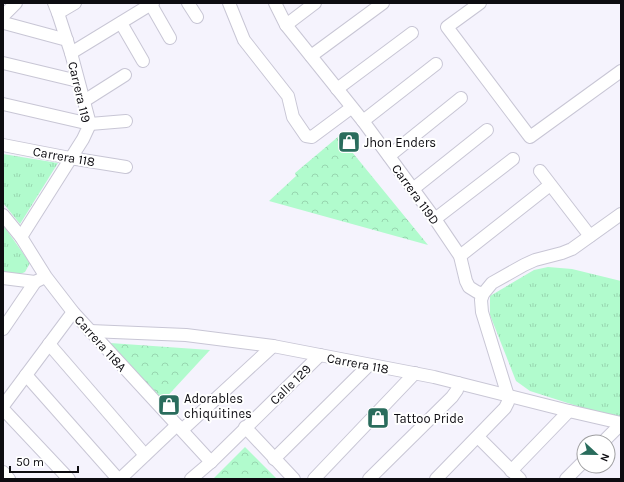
<svg xmlns="http://www.w3.org/2000/svg" width="624" height="482" font-family="Karla,sans-serif">
<style>
.grass{fill:url(#grass-tufts)}
.park{fill:url(#park-crowns)}
.lines{fill:none;stroke-linecap:round;stroke-linejoin:round}
.minor-casing{stroke:#c8c6d5;stroke-width:14}
.minor{stroke:#fff;stroke-width:12}
.labels{text-anchor:middle;stroke-width:4;stroke-linejoin:round;paint-order:stroke}
.street-label{font-size:13px;fill:#0d0c11;stroke:#fff}
.poi-label{font-size:13px;fill:#0d0c11;stroke:#fff;text-anchor:start}
</style>
<defs>
<pattern id="grass-tufts" width="24" height="20" patternUnits="userSpaceOnUse"><rect width="24" height="20" fill="#b1fbcd"/><path d="M3 7l-1-3M5 7V3M7 7l1-3M15 17l-1-3M17 17v-4M19 17l1-3" fill="none" stroke="#97d6af"/></pattern>
<pattern id="park-crowns" width="20" height="18" patternUnits="userSpaceOnUse"><rect width="20" height="18" fill="#b1fbcd"/><path d="M2 6a3 3 0 1 1 6 0M12 15a3 3 0 1 1 6 0" fill="none" stroke="#97d6af"/></pattern>
</defs>
<rect width="100%" height="100%" fill="#f5f3fd"/>
<g class="grass">
<path d="M3 154 58 163 20 224 3 203Z"/>
<path d="M3 225 30 263 25 272 18 275 3 273Z"/>
<path d="M548 267 572 269 621 281V420L530 391 516 381 490 315V296L534 270Z"/>
</g>
<g class="park">
<path d="M339 136 428 245 269 201 296 176 295 173Z"/>
<path d="M110 343 210 350 161 403Z"/>
<path d="M245 447 277 479H213Z"/>
</g>
<g class="lines">
<g class="minor-casing">
<g id="minor">
<path d="M150 3 170 38"/>
<path d="M188 3 197 17"/>
<path d="M229 3 244 40 288 96 293 117 306 136 312 137 351 108"/>
<path d="M275 3 286 25 363 121 435 219 460 256 466 281 469 287 477 292 483 294"/>
<path d="M480 3 447 27 530 137 621 71"/>
<path d="M58 13 75 3"/>
<path d="M3 16 16 3"/>
<path d="M4 23 67 40"/>
<path d="M121 23 143 61"/>
<path d="M286 25 315 3"/>
<path d="M71 53 153 3"/>
<path d="M311 56 383 3"/>
<path d="M3 63 78 81"/>
<path d="M337 89 412 33"/>
<path d="M84 101 125 75"/>
<path d="M3 104 90 124 126 121"/>
<path d="M363 121 436 64"/>
<path d="M3 145 70 158 126 167"/>
<path d="M389 156 461 98"/>
<path d="M540 171 590 236"/>
<path d="M413 189 487 130"/>
<path d="M3 215 21 237 46 277 73 312 211 462"/>
<path d="M435 219 513 159"/>
<path d="M21 237 83 139 90 124 71 53 58 13 54 3"/>
<path d="M460 256 550 185"/>
<path d="M3 278 35 282 41 279"/>
<path d="M3 329 35 282"/>
<path d="M90 331 186 335 273 346 434 377 569 411 621 423"/>
<path d="M49 344 145 455"/>
<path d="M26 375 118 479"/>
<path d="M3 406 73 312"/>
<path d="M3 409 69 479"/>
<path d="M245 427 294 479"/>
<path d="M182 430 273 346"/>
<path d="M478 437 520 479"/>
<path d="M603 442 621 424"/>
<path d="M274 459 369 365"/>
<path d="M511 471 569 411"/>
<path d="M3 472 9 479"/>
<path d="M120 479 177 425"/>
<path d="M191 479 211 462 320 355"/>
<path d="M314 479 415 373"/>
<path d="M369 479 452 397 457 390 458 383"/>
<path d="M436 479 505 408 508 402V396L482 312 481 300 483 294 492 283 524 265 535 260 562 253 572 249 621 214"/>
<path d="M566 479 584 461"/>
</g>
</g>
<use href="#minor" class="minor"/>
</g>
<defs>
<g id="shop-square" transform="scale(1.15)"><rect x="-9" y="-9" width="18" height="18" rx="4" fill="#296c5c" stroke="#fff"/><path d="M-5-2.5h2.3a2.7 3.5 0 0 1 5.4 0H5L5.5 6h-11ZM-1.5-2.5h3a1.5 2.3 0 0 0-3 0Z" fill="#fff"/></g>
</defs>
<g fill-rule="evenodd">
<use href="#shop-square" x="349" y="142"/>
<use href="#shop-square" x="169" y="405"/>
<use href="#shop-square" x="378" y="418"/>
</g>
<g class="labels">
<g class="street-label">
<text transform="translate(80 92) rotate(77)" y="5">Carrera 119</text>
<text transform="translate(64 156) rotate(10)" y="5">Carrera 118</text>
<text transform="translate(416 194) rotate(54)" y="5">Carrera 119D</text>
<text transform="translate(101 343) rotate(48)" y="5">Carrera 118A</text>
<text transform="translate(358 363) rotate(11)" y="5">Carrera 118</text>
<text transform="translate(290 384) rotate(-44)" y="5">Calle 129</text>
</g>
<g class="poi-label">
<text x="364" y="147">Jhon Enders</text>
<text x="184" y="403">Adorables<tspan x="184" dy="15">chiquitines</tspan></text>
<text x="394" y="423">Tattoo Pride</text>
</g>
</g>
<rect width="624" height="482" fill="none" stroke="#0d0c11" stroke-width="8"/>
<g transform="translate(596 454) rotate(112)"><circle r="19" fill="#ffffff" stroke="#9e9ea0"/>
<path d="M0-3L7 15L0 10L-7 15Z" fill="#296c5c"/>
<text y="-6" font-size="11" font-weight="bold" text-anchor="middle" fill="#0d0c11">N</text>
</g>
<path d="M10 466v6h68v-6" fill="none" stroke="#0d0c11" stroke-width="2"/>
<text x="16" y="466" font-size="12" fill="#0d0c11" stroke="#ffffff" stroke-width="3" paint-order="stroke">50 m</text>
</svg>
